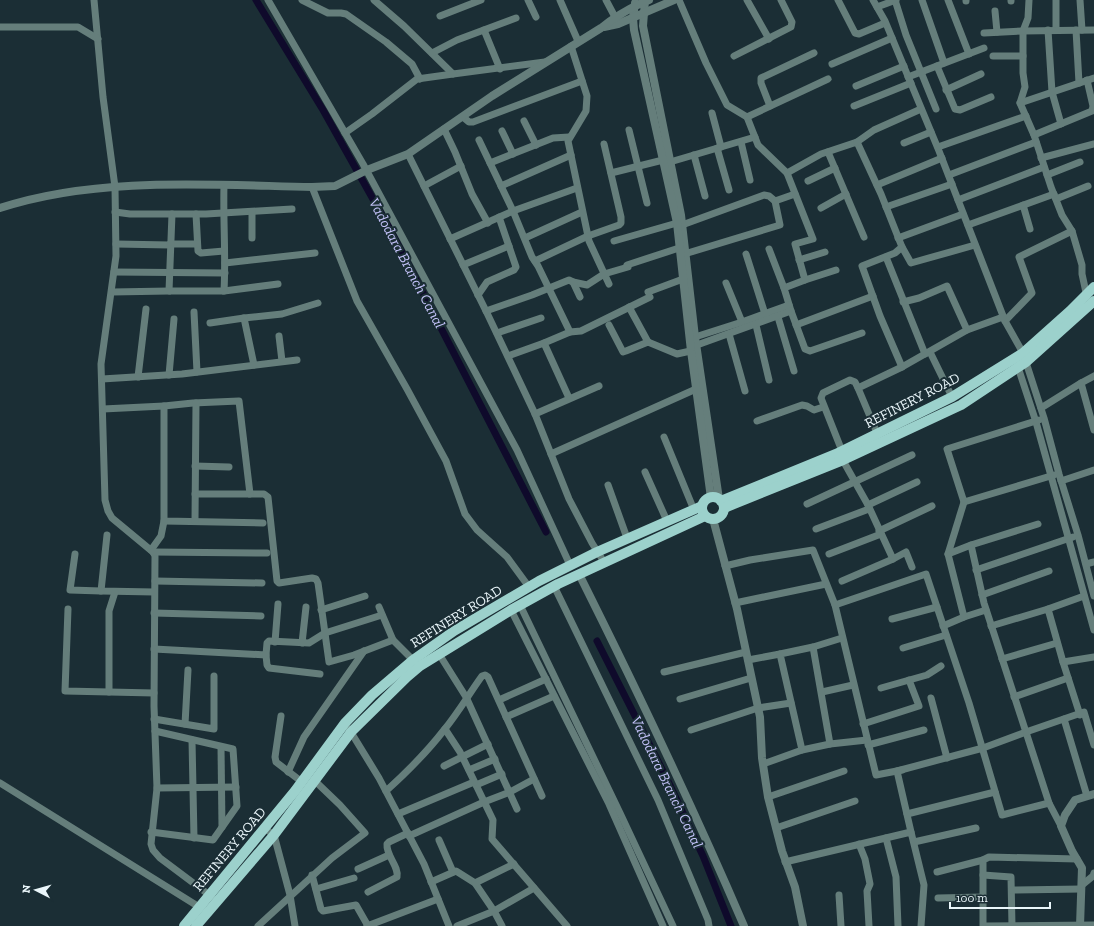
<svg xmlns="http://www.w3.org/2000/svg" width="1094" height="926" font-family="'Zilla Slab',serif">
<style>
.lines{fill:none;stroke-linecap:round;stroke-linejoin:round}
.canal{stroke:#0f0a2b;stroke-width:7}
.minor{stroke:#657e7b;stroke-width:7}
.tertiary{stroke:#657e7b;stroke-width:8}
.primary{stroke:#9cd1cc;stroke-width:10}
.labels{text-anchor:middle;stroke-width:4;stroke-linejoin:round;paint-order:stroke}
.street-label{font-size:14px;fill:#eaf6fa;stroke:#1b2e35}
.water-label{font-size:15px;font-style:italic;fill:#c3c2f8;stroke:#1b2e35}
</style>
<rect width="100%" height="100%" fill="#1b2e35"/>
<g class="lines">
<g class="canal">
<path d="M256 0 323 110 392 233 546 532"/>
<path d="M597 641 667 779 703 856 731 926"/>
</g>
<g class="minor">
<path d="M94 0 103 97 115 187 116 256 101 364 105 500 108 511 112 518 153 552 155 556 154 706 157 788 151 844 153 850 160 858 212 897"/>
<path d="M268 0 363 164 517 450 570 565"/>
<path d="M302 0 328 13H341L346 14 386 42 412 64 420 79"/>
<path d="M374 0 404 26 453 74 545 62"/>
<path d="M528 0 536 17"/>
<path d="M560 0 578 41"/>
<path d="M606 0 615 17"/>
<path d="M679 0 706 63 727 105 747 117 758 145 787 173 821 154 857 142 881 194 902 247 895 253 862 266 880 316 902 367"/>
<path d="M747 0 769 39"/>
<path d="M838 0 855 33 859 34 885 23"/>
<path d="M873 0 885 21 939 151 1005 321 1023 353 1044 418 1059 474 1078 535 1094 596"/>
<path d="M895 0 906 35 936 109"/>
<path d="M922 0 944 63"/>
<path d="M948 0 969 54"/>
<path d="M966 0V1"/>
<path d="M1011 0V1"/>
<path d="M1029 0 1028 18 1023 31V73L1025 87 1020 103 1034 135 1051 187 1062 215 1072 231 1082 265V274L1087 297"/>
<path d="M1056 0V30"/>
<path d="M1080 0 1082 30"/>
<path d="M877 7 896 0"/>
<path d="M995 11 997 32"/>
<path d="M440 16 481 0"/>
<path d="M0 27H78L98 39"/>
<path d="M484 30 500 69"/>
<path d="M1048 30 1052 92 1061 124"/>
<path d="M1076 30 1079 83"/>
<path d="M984 33 1023 31 1094 30"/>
<path d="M571 46 587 96 586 111 568 141 589 241 609 284"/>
<path d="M432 53 457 40 516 18"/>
<path d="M734 56 791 27 792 22 781 0"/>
<path d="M993 56H1023"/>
<path d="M832 64 892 38"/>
<path d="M937 66 955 109 960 110 991 97"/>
<path d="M908 77 984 48"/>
<path d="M856 86 904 66"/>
<path d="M946 90 981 74"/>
<path d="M1020 103 1094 78"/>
<path d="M770 106 761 83V78L814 53"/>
<path d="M854 106 911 83"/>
<path d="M712 113 721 147"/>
<path d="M463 117 469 122H473L582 81"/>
<path d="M747 117 828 79"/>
<path d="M524 121 536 145"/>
<path d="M444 129 455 152 472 194 488 223"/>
<path d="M629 130 647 203"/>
<path d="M502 131 513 154"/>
<path d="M345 133 372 114 417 79 453 74"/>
<path d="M1034 135 1092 111 1093 106 1087 80"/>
<path d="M479 140 513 211 577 188"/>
<path d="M741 142 750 180"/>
<path d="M857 142 874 130 921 109"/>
<path d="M904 143 931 132"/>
<path d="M938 147 1026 116"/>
<path d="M717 148 729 190"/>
<path d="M828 152 864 237"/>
<path d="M408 154 487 313 535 414 569 499 592 543 604 562"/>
<path d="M694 155 705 196"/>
<path d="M1041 158 1094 144"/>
<path d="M670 162 755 137"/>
<path d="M490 163 553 138 569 137"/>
<path d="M611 173 667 159"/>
<path d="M787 173 813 239 795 244 805 280 784 288 791 311 805 349 810 351 862 333"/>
<path d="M949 175 1036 142"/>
<path d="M1047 175 1080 162"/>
<path d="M808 181 835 168"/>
<path d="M877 185 942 158"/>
<path d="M424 186 461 166"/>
<path d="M501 186 571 155"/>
<path d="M312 187 357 301 407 389 446 461 465 514 477 530 507 557 529 587"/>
<path d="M1056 199 1088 186"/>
<path d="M958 200 1044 167"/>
<path d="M1023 205 1030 229"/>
<path d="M886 207 952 184"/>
<path d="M821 208 846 194"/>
<path d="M115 212 130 214H206L292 209"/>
<path d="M252 212V238"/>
<path d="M196 214 198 251 201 253 224 251"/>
<path d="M682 225 764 195 769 196 775 201"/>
<path d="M968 225 1054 194"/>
<path d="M525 238 582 212"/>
<path d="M898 238 963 214"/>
<path d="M450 239 513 211 532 257 538 266 570 332 544 343 569 398"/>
<path d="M614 241 677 223"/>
<path d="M116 244 170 245"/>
<path d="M170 244H197"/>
<path d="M902 247 911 263 975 245"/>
<path d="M769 249 784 288"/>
<path d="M746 254 765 314"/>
<path d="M681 255 780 225 775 201 795 194"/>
<path d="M886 257 925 354"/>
<path d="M799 260 825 252"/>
<path d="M535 261 588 236 619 225 621 223V217L604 144"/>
<path d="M225 263 315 253"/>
<path d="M463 265 509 246"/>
<path d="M627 265 679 248"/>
<path d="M114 272 225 273"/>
<path d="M805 280 836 270"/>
<path d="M573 282 587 285 604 274 628 267"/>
<path d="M726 283 742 322"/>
<path d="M169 291 172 214"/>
<path d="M224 291 278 284"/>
<path d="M112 292 169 291H224C226 256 223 221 224 185"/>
<path d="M648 292 683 279"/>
<path d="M478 295 487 282 514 270 516 267 499 217"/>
<path d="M629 307 648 342"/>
<path d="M486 311 532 295 569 280 573 282 580 297"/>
<path d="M194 312 197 372"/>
<path d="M778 317 794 371"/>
<path d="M244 318 282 314 318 303"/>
<path d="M1005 321 1032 293 1019 257 1072 231"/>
<path d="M210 323 244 318 254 365"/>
<path d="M609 325 623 352 626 351 648 342 677 354 695 350"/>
<path d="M756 325 769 380"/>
<path d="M796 325 873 296"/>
<path d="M967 330 1003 317"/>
<path d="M570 332 581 331 650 297"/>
<path d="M497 333 541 318"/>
<path d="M729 334 745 391"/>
<path d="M279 336 282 361"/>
<path d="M695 337 742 322 789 305"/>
<path d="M697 345 791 311"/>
<path d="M930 352 952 397"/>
<path d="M508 356 544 343"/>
<path d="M1017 364 1036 422 1094 630"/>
<path d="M169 375 174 319"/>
<path d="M138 377 146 309"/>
<path d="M102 379 182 374 297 360"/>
<path d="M1081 383 1094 376"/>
<path d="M1041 408 1081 383 1094 430"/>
<path d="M103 409 164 406"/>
<path d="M535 414 599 386"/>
<path d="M1039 420 947 449 964 502 1054 475"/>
<path d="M757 421 802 405 807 406 814 410 823 407"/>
<path d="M877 433 858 388 902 367 967 330 947 286 919 298 903 302"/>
<path d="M664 437 694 510"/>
<path d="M842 451 821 398 823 393 850 380 855 382 858 388"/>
<path d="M551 454 696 389"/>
<path d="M841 457 868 505 893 559 906 552 912 567"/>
<path d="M195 466 229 467"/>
<path d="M645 472 667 521"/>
<path d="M1061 481 1094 470"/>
<path d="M608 485 627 538"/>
<path d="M195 494H264L268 497 277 581 279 583 312 578 316 579 318 583 329 662 354 655 393 640 413 660"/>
<path d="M250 494 239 401 193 403 164 406V521L263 523"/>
<path d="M807 504 912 455"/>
<path d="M868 505 917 482"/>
<path d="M195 521 196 403"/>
<path d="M816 529 869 509"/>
<path d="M879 531 932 506"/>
<path d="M107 535 101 591 154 592"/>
<path d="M971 545 1038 524"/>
<path d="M151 550 161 536 164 521"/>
<path d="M153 552 267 553"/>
<path d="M75 554 70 590 101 591"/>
<path d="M829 554 881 534"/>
<path d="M948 554 964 502"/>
<path d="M1086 564 1094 562"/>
<path d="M725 566 750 560 813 550 835 605 926 574 969 703 1002 815 1049 803"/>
<path d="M976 570 1073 537"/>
<path d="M155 581 262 583"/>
<path d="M842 581 893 559"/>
<path d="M554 586 658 800 708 920 709 926"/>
<path d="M982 595 1049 571"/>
<path d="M735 603 826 584"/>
<path d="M520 605 620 813 673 926"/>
<path d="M835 605 876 775 902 770"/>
<path d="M379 607 393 640"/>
<path d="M68 609 65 691 154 693"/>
<path d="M1048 609 1084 596"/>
<path d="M321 610 365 596"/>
<path d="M511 610 609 804 663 926"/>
<path d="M154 613 261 616"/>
<path d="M964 617 986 610"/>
<path d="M892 619 937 607"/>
<path d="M943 626 964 617 948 554 971 545 984 603 1049 803 1061 826"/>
<path d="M991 626 1048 609 1063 662 1080 715"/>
<path d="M275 642 278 604"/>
<path d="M302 643 306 607"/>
<path d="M813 647 842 638"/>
<path d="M903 648 946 635"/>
<path d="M154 649 266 655 267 643 269 641 309 643 325 633 382 615"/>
<path d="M439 654 466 697 517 809"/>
<path d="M266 655 267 665 269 668 320 674"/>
<path d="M1002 659 1057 643"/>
<path d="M748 660 780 654"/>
<path d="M1063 662 1094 657"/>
<path d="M664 672 746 652"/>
<path d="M881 688 927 675 941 666"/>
<path d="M109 692V611L115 592"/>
<path d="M822 692 853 685"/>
<path d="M1014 697 1068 678"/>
<path d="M931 698 947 758"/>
<path d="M680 699 751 678"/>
<path d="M499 700 546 679"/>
<path d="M281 716 275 757 276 762 302 782"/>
<path d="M506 717 554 696"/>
<path d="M154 719 214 729V676"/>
<path d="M1064 719 1087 796"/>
<path d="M185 724 188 670"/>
<path d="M863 724 919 706 909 680"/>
<path d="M349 729 379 778 424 864 449 926"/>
<path d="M445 729 460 752 493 820 492 839 567 926"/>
<path d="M691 730 758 708 791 703"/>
<path d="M192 740 194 838"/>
<path d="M868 745 924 730"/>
<path d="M221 747 222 827"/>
<path d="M802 750 830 744 867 740"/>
<path d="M763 764 802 750 780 654 813 647 830 744"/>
<path d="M444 766 488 744"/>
<path d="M469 770 495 759"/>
<path d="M288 772 304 737 364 651"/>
<path d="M0 783 204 910"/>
<path d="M476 785 502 774"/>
<path d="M157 788 236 787"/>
<path d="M386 791C407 772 427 752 444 730 458 713 469 694 482 676L485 675 488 677 542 796"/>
<path d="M768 797 844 771"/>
<path d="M398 814 474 782"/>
<path d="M907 814 995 792"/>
<path d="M264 828 274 835 290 895 295 926"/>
<path d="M776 828 855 801"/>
<path d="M151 832 213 840 237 806 233 749 155 731"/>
<path d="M911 832 897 771 983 748 1026 732 1084 712 1094 745"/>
<path d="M409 836 484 802 510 792 534 779"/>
<path d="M886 838 896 877 898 926"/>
<path d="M439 840 453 872"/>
<path d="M914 842 976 828"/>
<path d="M859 844 865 859 870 884 867 891 869 926"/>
<path d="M785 862 911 832 924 885 921 926"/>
<path d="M358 869 389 855"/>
<path d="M937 872 983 860"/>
<path d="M312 875 321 909 323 911 356 905 368 926"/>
<path d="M983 875 1011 877 1012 926"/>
<path d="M431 882 456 871 475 883 494 911 502 926"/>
<path d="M475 883 514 864"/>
<path d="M1082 885 1093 876 1094 873"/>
<path d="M316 889 354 878"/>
<path d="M1012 890 1081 889"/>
<path d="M368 892 397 877C399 866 386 856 387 844L389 842 408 833"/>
<path d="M839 895 841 926"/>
<path d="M938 898 983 897"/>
<path d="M258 926 332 858 365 833 340 805 315 781"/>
<path d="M367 926 438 899"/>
<path d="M457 926 494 911 534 888"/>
<path d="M983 926V860L989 857 1077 859"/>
<path d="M986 926 1094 925"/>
</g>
<g class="tertiary">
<path d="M645 0 643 26 681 215 695 337 719 499"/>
<path d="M635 3 633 18 634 30 677 223 691 351 711 498"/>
<path d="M604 27 618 24 674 0"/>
<path d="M0 208C97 176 211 185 312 187L335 186 367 170 408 154 492 96 601 28C616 16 631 7 649 0"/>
<path d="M713 519 737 609 760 717 762 758 768 797 782 851 795 887 803 926"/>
<path d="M579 574C637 690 693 807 744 926"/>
<path d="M1080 926 1082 868 1072 851 1061 826 1065 815 1075 800 1094 794"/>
</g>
<g class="primary">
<circle cx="713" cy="508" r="11"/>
<path d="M721 501 836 454 952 397 1023 353 1070 311 1094 287"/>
<path d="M724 508 843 460 961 405 1026 362 1094 301"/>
<path d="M184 926 295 791 345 723 372 695 413 660 454 631 539 581 597 552 702 506"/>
<path d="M196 926 274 835 351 732 407 677 420 666 511 610 558 584 705 516"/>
</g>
</g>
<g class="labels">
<g class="street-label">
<text transform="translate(912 400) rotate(-27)" y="5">REFINERY ROAD</text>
<text transform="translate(456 616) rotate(-32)" y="5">REFINERY ROAD</text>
<text transform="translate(229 849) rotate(-50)" y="5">REFINERY ROAD</text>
</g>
<g class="water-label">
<text transform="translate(407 263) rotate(62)" y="5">Vadodara Branch Canal</text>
<text transform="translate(667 782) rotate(64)" y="5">Vadodara Branch Canal</text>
</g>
</g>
<g transform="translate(36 890) rotate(276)" stroke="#1b2e35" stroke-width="3" paint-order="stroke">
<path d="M0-3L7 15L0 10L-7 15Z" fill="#eaf6fa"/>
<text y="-6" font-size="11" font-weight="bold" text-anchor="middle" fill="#eaf6fa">N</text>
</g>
<path d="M950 902v6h100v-6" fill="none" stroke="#eaf6fa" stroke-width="2"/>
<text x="956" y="902" font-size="12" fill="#eaf6fa" stroke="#1b2e35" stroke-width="3" paint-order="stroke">100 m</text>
</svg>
